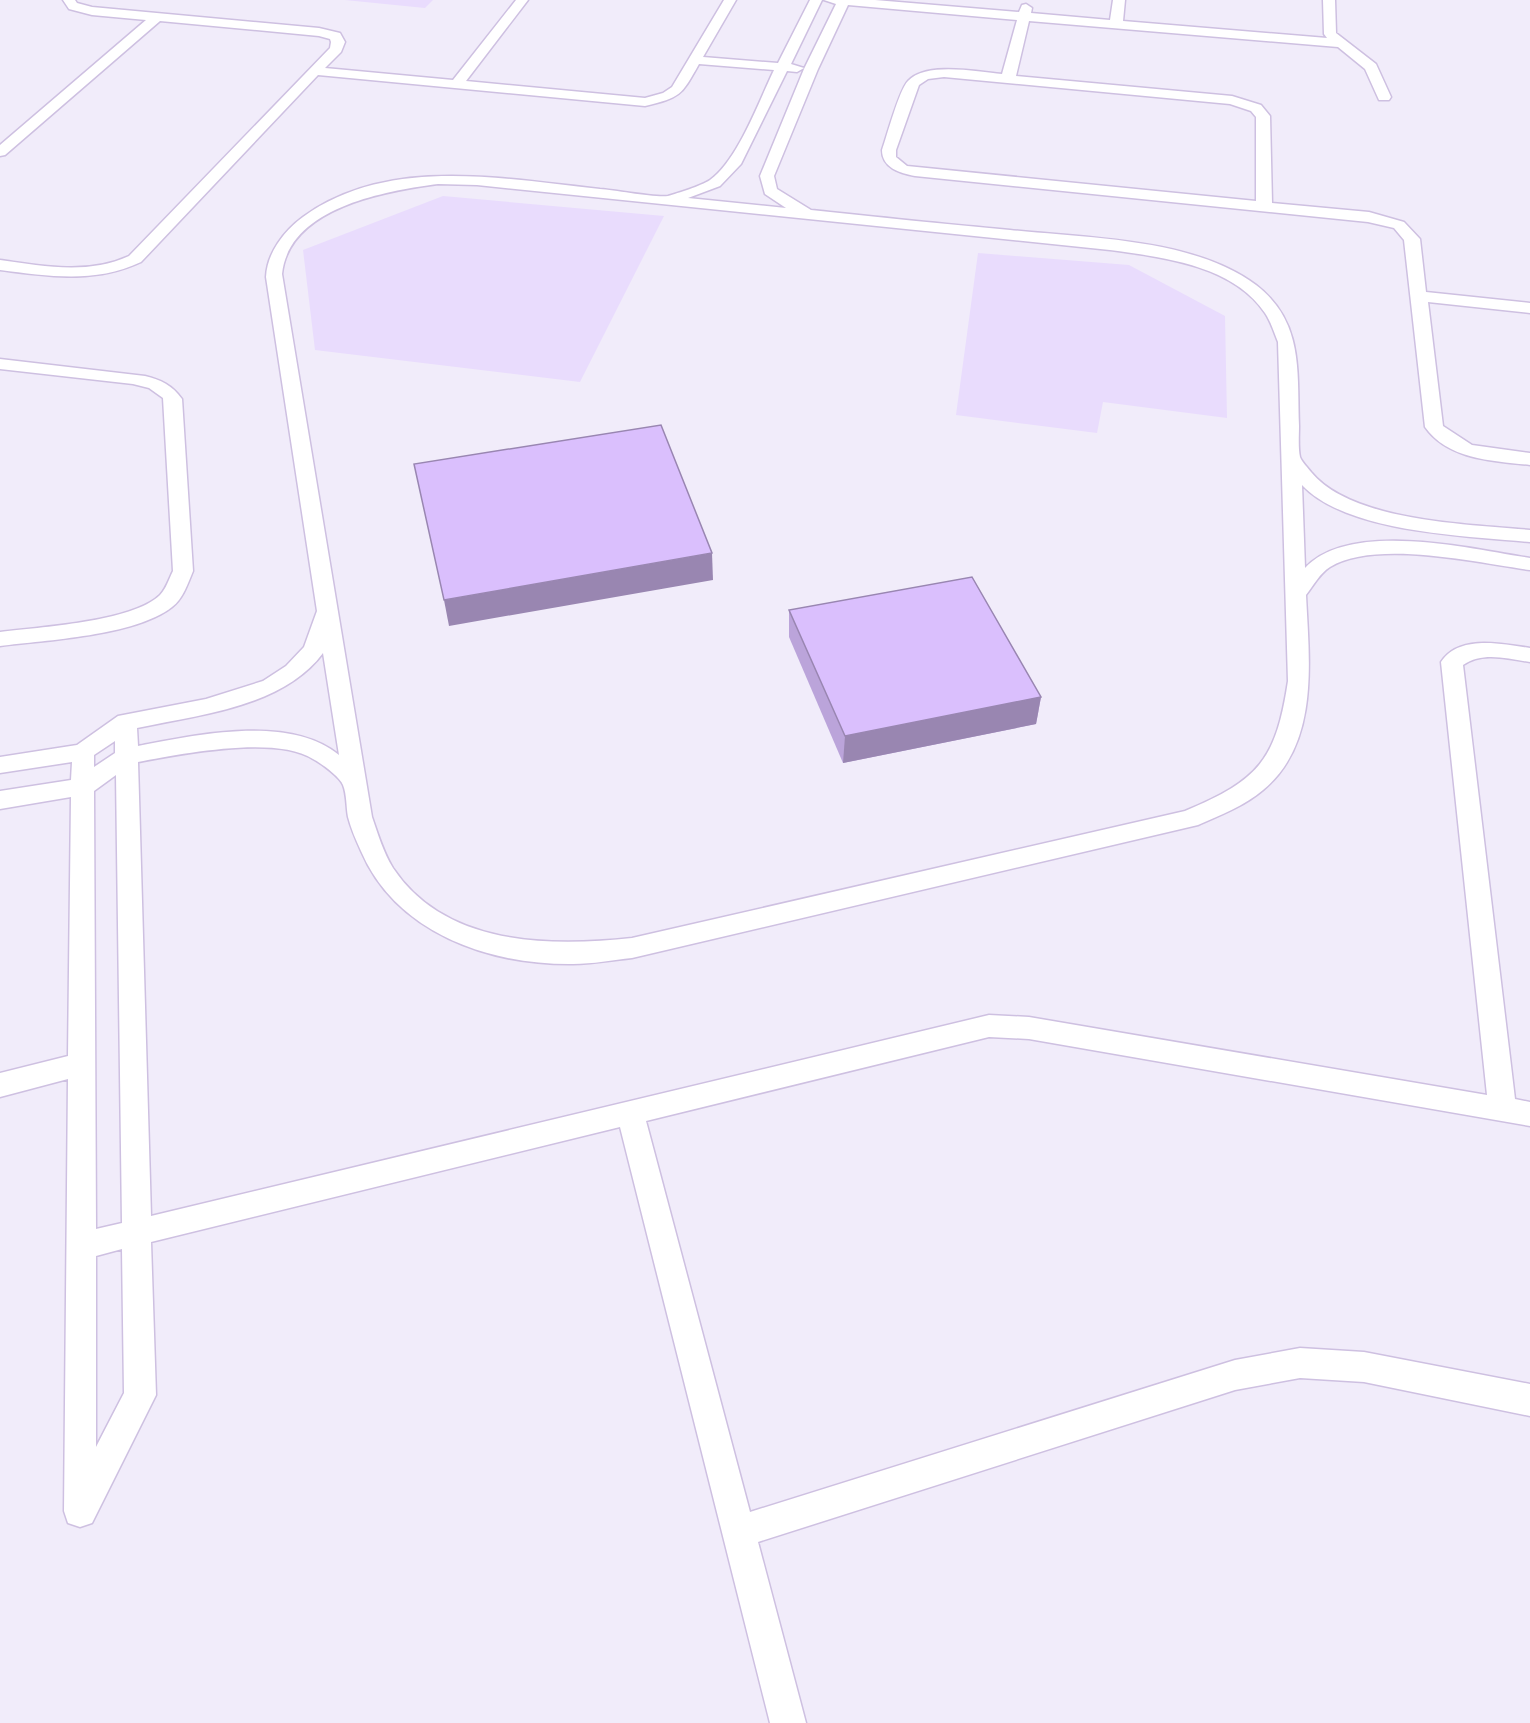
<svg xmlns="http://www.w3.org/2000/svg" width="1530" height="1723" font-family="'Golos Text',sans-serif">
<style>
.built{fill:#e9dcfd}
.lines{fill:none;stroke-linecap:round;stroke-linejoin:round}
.street-casing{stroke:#cec0e1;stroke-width:3}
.street{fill:#fff;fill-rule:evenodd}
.wall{fill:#bba4da}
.shaded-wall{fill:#9986b1}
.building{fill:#dabffd;stroke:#9986b1;stroke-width:1.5}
</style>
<rect width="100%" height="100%" fill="#f1ecfa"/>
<g class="built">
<path d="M345 0H433L425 8Z"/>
<path d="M443 196 664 216 580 382 315 350 303 250Z"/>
<path d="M978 253 1129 265 1225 316 1227 418 1103 402 1097 433 956 415Z"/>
</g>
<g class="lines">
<g class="street-casing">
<g id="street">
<path d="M63 0H75L77 3 92 7 319 28 340 33 345 42 341 52 325 68 453 80 516 0H528L466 81 645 98 663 93 672 87 724 0H736L703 57 778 63 810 0H822L791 64 804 68 797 72 787 71 741 164 720 186 688 198 786 208 765 194 760 176 804 69 836 4 824 0H875L1019 12 1022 5 1026 4 1032 8 1031 13 1110 20 1113 0H1125L1123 21 1327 38 1324 34 1323 0H1335L1336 33 1376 64 1391 97 1389 100H1379L1365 69 1338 47 1029 21 1016 76 1232 96 1261 105 1270 116 1272 203 1369 212 1404 222 1420 239 1426 292 1530 303V313L1428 302 1443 426 1472 445 1530 453V465C1494 461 1448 460 1425 427L1404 240 1394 228 1368 222 915 176C900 173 882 168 882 150 887 136 899 90 908 81 926 61 979 72 1002 74L1017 20 848 5 818 69 774 176 777 189 811 210C878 217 944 224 1010 230 1085 238 1194 238 1256 285 1304 322 1297 371 1299 426 1299 435 1298 448 1300 457 1302 462 1308 468 1311 472 1352 522 1469 524 1530 530V542C1467 536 1347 533 1302 485L1305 568C1350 519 1472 549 1530 558V570C1478 563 1376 539 1330 567 1320 573 1313 586 1306 595 1309 660 1320 743 1263 790 1244 806 1221 815 1198 825L632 958C613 960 593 964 573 964 489 965 396 933 361 851 356 840 351 829 348 817 346 807 347 795 343 785 340 777 321 763 313 759 275 735 181 754 138 762L151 1216 989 1015 1029 1017 1487 1095 1441 662C1459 634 1503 644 1530 648V662C1508 659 1483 651 1463 665L1515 1099 1530 1102V1126L1029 1039 989 1037 646 1121 750 1512 1235 1360 1300 1348 1364 1352 1530 1384V1416L1364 1382 1300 1378 1235 1390 758 1542 806 1723H770L620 1127 151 1242 156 1395 92 1523 80 1527 68 1523 64 1511 68 1079 0 1097V1073L68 1056 71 797 0 809V791L71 780 72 762 0 773V757L77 745 118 716 206 699 263 681 286 666 304 647 317 611 266 277C267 253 284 231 303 217 388 155 504 179 600 189 615 190 656 198 668 196 678 193 701 186 710 180 738 160 759 101 774 70L699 64C681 96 681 97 645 106L318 75 141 262C94 284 49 276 0 270V260C44 266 87 275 129 256L330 48 331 42 330 39 319 36 160 21 5 155 0 156V145L146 20 92 15 69 9ZM944 77 1230 104 1251 111 1256 117V201L907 166 896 157V150L919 85 928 79ZM438 184 477 185 1110 250C1161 257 1233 265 1265 313 1271 322 1274 332 1278 342L1288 681C1276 760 1259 780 1185 811L632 938C549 947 445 946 393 868 383 852 378 834 372 817L282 274C289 207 386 191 438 184ZM323 653 339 755C289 714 196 735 138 746L137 728C199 715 283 707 323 653ZM115 741V753L94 767V755ZM116 775 122 1223 96 1229 94 791ZM122 1249 124 1393 96 1447V1256Z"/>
<path d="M0 359 145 376C161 380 172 385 182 399L193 571C188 583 183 599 172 607 135 636 46 640 0 646V632C39 627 132 622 160 595 166 589 169 579 173 571L163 398 149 388 133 384 0 369Z"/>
</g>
</g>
<use href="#street" class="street"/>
</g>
<path class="wall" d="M789 610 1041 697 1036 724 843 763 789 637Z"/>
<g class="shaded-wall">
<path d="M712 553 713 580 449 626 444 600Z"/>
<path d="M1041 697 1036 724 843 763 845 736Z"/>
</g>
<g class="building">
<path d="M661 425 712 553 444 600 414 464Z"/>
<path d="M972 577 1041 697 845 736 789 610Z"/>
</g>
</svg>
